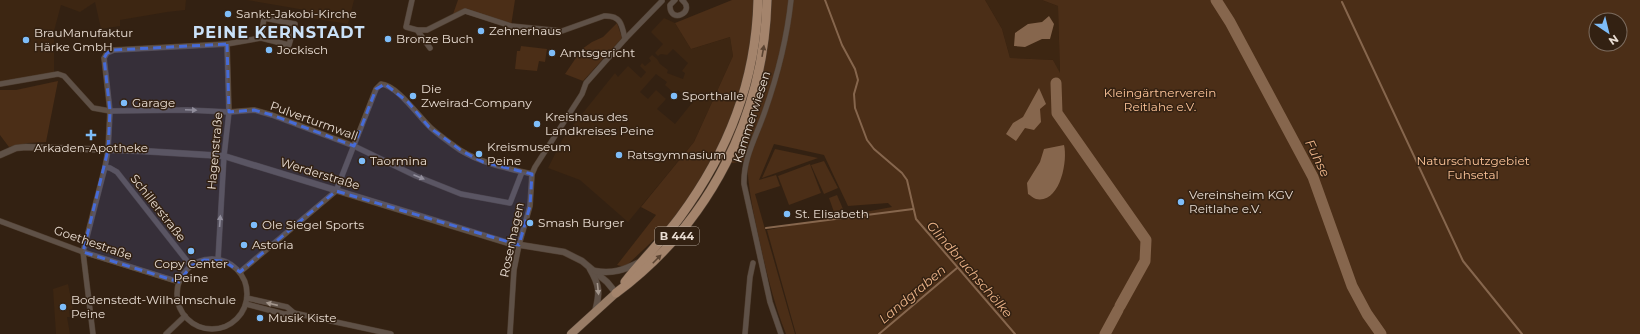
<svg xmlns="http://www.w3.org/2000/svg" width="1640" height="334" font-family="Montserrat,sans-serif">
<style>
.built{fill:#3d2612;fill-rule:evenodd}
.green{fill:#4b2e17;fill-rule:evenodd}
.water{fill:#86664d}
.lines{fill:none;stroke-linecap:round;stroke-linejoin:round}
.stream{stroke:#86664d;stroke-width:2}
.river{stroke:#86664d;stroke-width:11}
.minor-casing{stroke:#503f31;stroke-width:6}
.tertiary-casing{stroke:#503f31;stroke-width:7}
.primary-casing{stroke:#503f31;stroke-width:9}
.trunk-casing{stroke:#503f31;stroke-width:10}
.minor{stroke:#5f5147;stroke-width:5}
.tertiary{stroke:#5f5147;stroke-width:6}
.primary{stroke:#987c66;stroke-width:8}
.trunk{stroke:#a4846c;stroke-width:9}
.oneway{fill:#5b4432}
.oneway2{fill:#a4978d}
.marked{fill:#466bd7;fill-opacity:0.2;stroke:#466bd7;stroke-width:3;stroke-dasharray:8 5;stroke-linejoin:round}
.poi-dot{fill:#7ebdf9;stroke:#332112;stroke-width:1.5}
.labels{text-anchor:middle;stroke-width:3;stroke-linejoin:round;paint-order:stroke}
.shield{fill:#332112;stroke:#b2a599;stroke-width:1}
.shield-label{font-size:11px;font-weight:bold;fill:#e9ddd3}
.poi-label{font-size:12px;fill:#e9ddd3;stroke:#332112;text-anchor:start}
.park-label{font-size:12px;fill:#fec59a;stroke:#332112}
.street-label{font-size:12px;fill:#e9ddd3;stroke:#332112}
.water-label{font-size:13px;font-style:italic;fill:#ebb388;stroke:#332112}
.district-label{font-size:16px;font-weight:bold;letter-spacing:1px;fill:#cae1f8;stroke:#332112}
</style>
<rect width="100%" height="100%" fill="#332112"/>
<g class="built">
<path d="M0 0H186L185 10 167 12 120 20V26L101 29 95 2 80 12 61 5 54 31V74L0 82Z"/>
<path d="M247 0H354L348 24 304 17 305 10Z"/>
<path d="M985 0H1042L1058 6 1060 74 1053 60 1010 58 1002 29Z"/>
<path d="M664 18 675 23 691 49 730 37 733 56 694 142 628 222 580 180 548 168 562 140 570 129 615 73 618 77 628 66 641 78 646 72 640 66 642 63 645 66 651 61 649 58 652 55 657 59 660 64 668 70 667 73 683 79 685 73 682 71 688 63 673 49 667 55 661 54 658 56 655 53 663 44 651 32ZM656 74 667 82 665 85 675 94 678 90 692 103 675 124 657 109 666 99 656 90 648 99 640 92Z"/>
<path d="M68 284 73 309 69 310 70 317H67L70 334H56L53 289Z"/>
</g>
<g class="green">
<path d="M458 0H515L511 26 465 11 452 17Z"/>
<path d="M732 0H985L1002 29 1010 58 1053 60 1060 73 1058 6 1042 0H1640V334H796L767 230 892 207 888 203 848 206 824 155 774 144 759 180 776 175 780 186 755 194 795 334H786C774 304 767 274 760 243 754 215 748 189 747 161L711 166 678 217 625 267 617 265 656 215 641 207 694 142 733 56 730 37 691 49 675 23ZM1596 20H1620V44H1596Z"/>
<path d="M617 23 622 38 583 81 565 74 582 49 592 42 603 37Z"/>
<path d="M521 46 547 49 545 62 539 61 537 71 515 69 517 51H520Z"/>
<path d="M58 81 46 142 28 143 9 147 0 135V90H16Z"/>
<path d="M775 149 818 158 762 178Z"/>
<path d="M824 161 838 188 824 194 811 165Z"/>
<path d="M810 164 821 193 789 205 778 176Z"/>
<path d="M837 195 843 209 834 212 829 198Z"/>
</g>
<g class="water">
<path d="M1049 16 1054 24 1050 39H1042L1025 47 1014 46 1015 33 1028 24 1042 22Z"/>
<path d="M1039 88 1046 104 1040 109 1041 122 1034 130 1025 128 1016 141 1006 134 1013 123 1023 117Z"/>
<path d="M1064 145C1068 161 1060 204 1036 199 1033 198 1030 195 1028 194L1027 183 1040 162 1044 149Z"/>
</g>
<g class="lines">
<g class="stream">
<path d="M825 0 842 45 855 69 858 80 854 94 855 108 867 140 874 149 902 173 907 180 916 219 1015 334"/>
<path d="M1342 2 1463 261 1522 334"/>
<path d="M766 228 913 209"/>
<path d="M879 334 957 268"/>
</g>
<g class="river">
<path d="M1216 0 1230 22 1313 177 1352 286 1367 314 1381 334"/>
<path d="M1056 83 1057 113 1146 240 1145 261 1120 306"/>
<path d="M1105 334 1118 310"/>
</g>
<g class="minor-casing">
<g id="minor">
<path d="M412 0 406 27 417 30 430 48"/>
<path d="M675 0 670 5C669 25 697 12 682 0"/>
<path d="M417 30H427L465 11 511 26 562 31 604 16C621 15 622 25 625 39"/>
<path d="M0 84 58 74 64 76 93 108 110 111 187 110 229 112 254 110 272 115 354 146 416 176 461 194 510 203 522 172"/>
<path d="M105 167 110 168 117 172 191 266"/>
<path d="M0 221 83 252 179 282"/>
<circle cx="212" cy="294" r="35"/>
<path d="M218 260 224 156 229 112 227 44"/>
<path d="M240 272 336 191 376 89 381 84C397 85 419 117 431 128 440 136 450 143 460 150 483 164 507 168 532 174"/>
<path d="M247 298 287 307 294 313"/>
<path d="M246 304 284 314 294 313 391 334"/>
<path d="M93 334 83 252 105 167 108 150 110 111 104 58 107 53 114 50 227 44 261 38 289 45 295 24 264 18 261 38"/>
<path d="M166 334 185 316"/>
<path d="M510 334 514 270 519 245 530 206 532 174 535 167 582 94 586 83 625 39 662 1"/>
<path d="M745 334 750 277 753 263"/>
<path d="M781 334 770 302 744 184C743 158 757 135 765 111 778 74 787 38 791 0"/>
</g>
</g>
<g class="tertiary-casing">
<g id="tertiary">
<path d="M0 155 16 148 26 147 142 151 224 156 508 243 564 252 582 261 607 282 616 293"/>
<path d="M590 269C600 286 600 293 595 312"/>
<path d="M595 271C613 274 624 270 640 262"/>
</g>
</g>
<g class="primary-casing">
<path id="primary" d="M571 334 616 293"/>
</g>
<g class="trunk-casing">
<g id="trunk">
<path d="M625 282C642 260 663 240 680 217 728 152 756 82 758 0"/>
<path d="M616 293C710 223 764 116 767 0"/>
</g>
</g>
<use href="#minor" class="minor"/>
<use href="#tertiary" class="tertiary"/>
<use href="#primary" class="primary"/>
<use href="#trunk" class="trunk"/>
</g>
<defs><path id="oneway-solid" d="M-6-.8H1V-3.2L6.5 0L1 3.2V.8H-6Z"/></defs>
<g class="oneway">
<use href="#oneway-solid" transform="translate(763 51) rotate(-80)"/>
<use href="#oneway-solid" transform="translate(657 259) rotate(-45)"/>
</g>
<g class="oneway2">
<use href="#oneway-solid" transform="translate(191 110) rotate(2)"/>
<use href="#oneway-solid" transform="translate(419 177) rotate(23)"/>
<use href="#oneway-solid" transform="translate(220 221) rotate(-86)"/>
<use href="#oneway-solid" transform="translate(598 289) rotate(84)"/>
<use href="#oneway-solid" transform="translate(272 304) rotate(-167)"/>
</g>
<path class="marked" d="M227 44 229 112 254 110 272 115 354 146 376 89 385 84 408 102 429 127 462 151 483 162 532 174 530 206 519 245 336 191 240 272 224 261 204 260 191 266 179 282 83 252 108 150 110 111 104 58 107 53 114 50Z"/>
<g class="poi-dot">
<circle cx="228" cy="14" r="4"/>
<circle cx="481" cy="31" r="4"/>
<circle cx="388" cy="39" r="4"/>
<circle cx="26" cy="40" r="4"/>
<circle cx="269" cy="50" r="4"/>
<circle cx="552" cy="53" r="4"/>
<circle cx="413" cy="96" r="4"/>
<circle cx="674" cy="96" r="4"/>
<circle cx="124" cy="103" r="4"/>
<circle cx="537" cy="124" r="4"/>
<path d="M89 129h4v4h4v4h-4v4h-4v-4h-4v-4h4z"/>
<circle cx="479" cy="154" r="4"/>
<circle cx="619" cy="155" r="4"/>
<circle cx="362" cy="161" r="4"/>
<circle cx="1181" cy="202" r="4"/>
<circle cx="787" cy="214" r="4"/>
<circle cx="530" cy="223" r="4"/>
<circle cx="254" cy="225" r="4"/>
<circle cx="244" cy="245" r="4"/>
<circle cx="191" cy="251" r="4"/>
<circle cx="63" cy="307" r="4"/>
<circle cx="260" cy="318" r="4"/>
</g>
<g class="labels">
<rect class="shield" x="655" y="227" width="44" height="18" rx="3"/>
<g class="shield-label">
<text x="677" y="240">B 444</text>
</g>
<g class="poi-label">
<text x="236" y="18">Sankt-Jakobi-Kirche</text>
<text x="489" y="35">Zehnerhaus</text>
<text x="34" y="37">BrauManufaktur<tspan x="34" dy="14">Härke GmbH</tspan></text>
<text x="396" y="43">Bronze Buch</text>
<text x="277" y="54">Jockisch</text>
<text x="560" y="57">Amtsgericht</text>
<text x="421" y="93">Die<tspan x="421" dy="14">Zweirad-Company</tspan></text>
<text x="682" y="100">Sporthalle</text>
<text x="132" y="107">Garage</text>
<text x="545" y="121">Kreishaus des<tspan x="545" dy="14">Landkreises Peine</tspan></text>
<text x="487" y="151">Kreismuseum<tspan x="487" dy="14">Peine</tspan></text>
<text x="91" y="152" text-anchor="middle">Arkaden-Apotheke</text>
<text x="627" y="159">Ratsgymnasium</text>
<text x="370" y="165">Taormina</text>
<text x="1189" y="199">Vereinsheim KGV<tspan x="1189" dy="14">Reitlahe e.V.</tspan></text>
<text x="795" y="218">St. Elisabeth</text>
<text x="538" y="227">Smash Burger</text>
<text x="262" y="229">Ole Siegel Sports</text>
<text x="252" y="249">Astoria</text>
<text x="191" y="268" text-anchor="middle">Copy Center<tspan x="191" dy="14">Peine</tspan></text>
<text x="71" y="304">Bodenstedt-Wilhelmschule<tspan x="71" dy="14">Peine</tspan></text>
<text x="268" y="322">Musik Kiste</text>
</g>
<g class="park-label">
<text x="1160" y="97">Kleingärtnerverein<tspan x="1160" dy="14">Reitlahe e.V.</tspan></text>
<text x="1473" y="165">Naturschutzgebiet<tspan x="1473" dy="14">Fuhsetal</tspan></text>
</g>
<g class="street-label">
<text transform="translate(752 117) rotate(-72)" y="4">Kammerwiesen</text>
<text transform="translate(314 121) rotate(20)" y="4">Pulverturmwall</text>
<text transform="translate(215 151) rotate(-85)" y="4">Hagenstraße</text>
<text transform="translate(320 174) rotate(17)" y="4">Werderstraße</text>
<text transform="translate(158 208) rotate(52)" y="4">Schillerstraße</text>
<text transform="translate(512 240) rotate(-78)" y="4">Rosenhagen</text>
<text transform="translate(93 243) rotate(19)" y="4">Goethestraße</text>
</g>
<g class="water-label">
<text transform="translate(1318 158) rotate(64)" y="5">Fuhse</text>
<text transform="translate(970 269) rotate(49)" y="5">Glindbruchschölke</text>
<text transform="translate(912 294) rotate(-40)" y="5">Landgraben</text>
</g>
<g class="district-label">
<text x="279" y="38">PEINE KERNSTADT</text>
</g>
</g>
<g transform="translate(1608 32) rotate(145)"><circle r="19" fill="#332112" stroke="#7c6c5f"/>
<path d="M0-3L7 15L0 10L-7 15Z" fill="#7ebdf9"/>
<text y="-6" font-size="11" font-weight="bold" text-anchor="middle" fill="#e9ddd3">N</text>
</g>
</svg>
